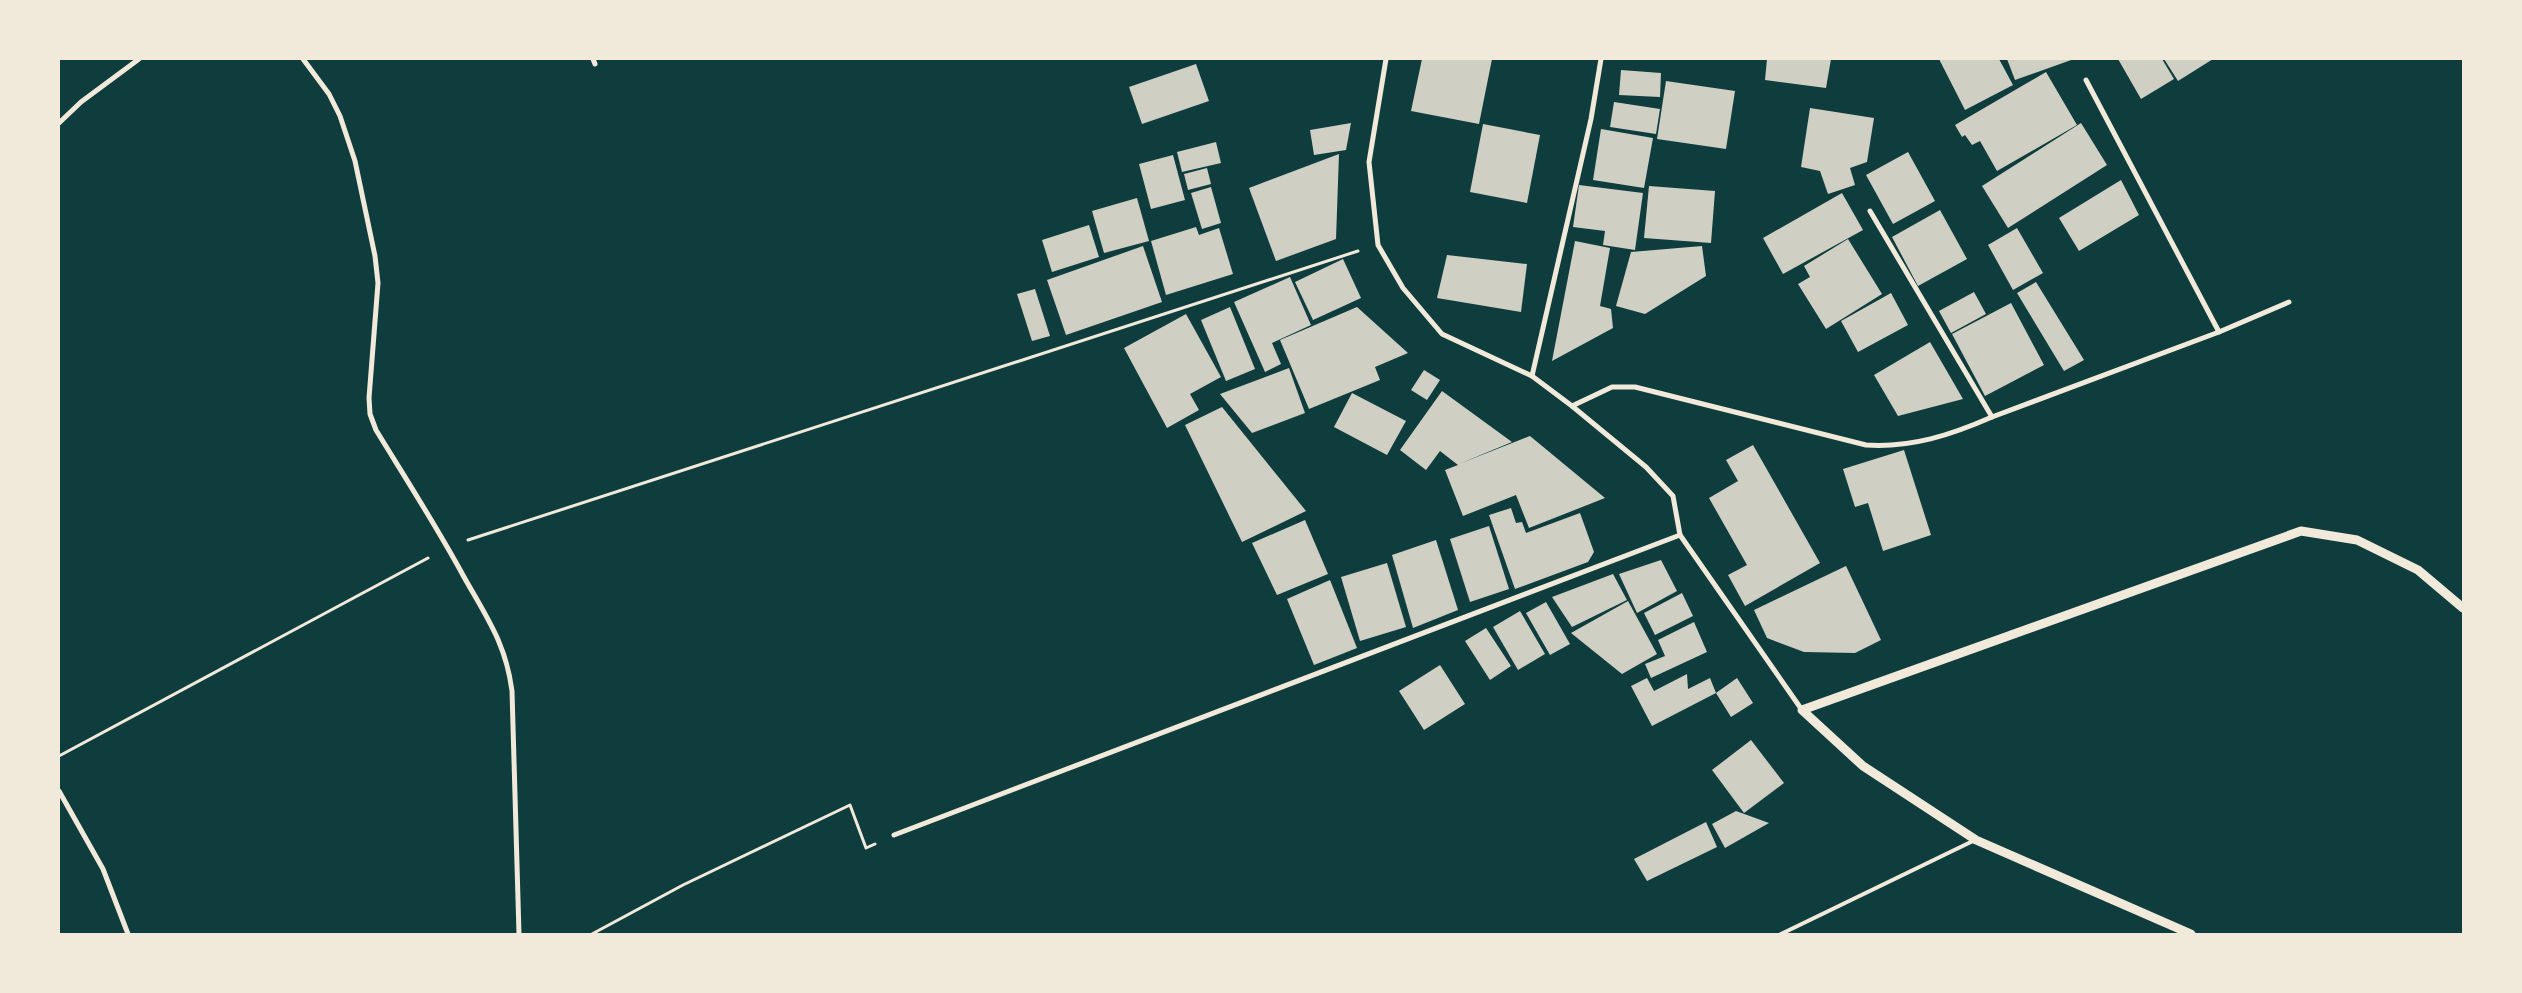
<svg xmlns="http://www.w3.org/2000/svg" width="2522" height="993" font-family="'Source Sans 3',sans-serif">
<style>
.building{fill:#cfcfc3}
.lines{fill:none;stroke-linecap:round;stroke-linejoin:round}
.path{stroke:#f1e9da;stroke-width:3}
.service{stroke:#f1e9da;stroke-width:4}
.minor{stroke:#f1e9da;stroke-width:5}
.tertiary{stroke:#f1e9da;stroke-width:9}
</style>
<rect width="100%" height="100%" fill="#0f3d3e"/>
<g class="building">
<path d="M1422 59H1492L1479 124 1411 111Z"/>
<path d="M1767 59H1831L1826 88 1765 80Z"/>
<path d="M1939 59H1999L2013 85 1965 110Z"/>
<path d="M2007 59H2074L2015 80Z"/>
<path d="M2118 59H2162L2174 79 2141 99Z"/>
<path d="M2164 59H2213L2178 81Z"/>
<path d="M1196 64 1209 101 1142 124 1129 87Z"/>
<path d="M1621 70 1661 73 1660 97 1619 95Z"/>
<path d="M2046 72 2077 125 1997 171 1980 141 1972 145 1965 135 1962 137 1955 125Z"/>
<path d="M1666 81 1735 91 1726 149 1657 139Z"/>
<path d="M1614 102 1660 109 1656 134 1610 127Z"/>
<path d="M1810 108 1874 118 1867 162 1850 168 1855 185 1828 194 1820 171 1801 167Z"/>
<path d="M1351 123 1346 150 1314 155 1310 130Z"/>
<path d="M2081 123 2107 165 2008 228 1982 186Z"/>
<path d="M1483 124 1540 135 1527 203 1470 192Z"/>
<path d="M1601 129 1653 138 1644 188 1593 180Z"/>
<path d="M1216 142 1221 163 1182 172 1177 152Z"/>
<path d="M1908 152 1935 201 1893 224 1866 175Z"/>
<path d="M1339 154 1336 239 1276 261 1249 188Z"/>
<path d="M1173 155 1185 200 1151 209 1139 164Z"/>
<path d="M1207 168 1211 184 1188 190 1184 174Z"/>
<path d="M2121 180 2139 215 2079 251 2059 218Z"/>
<path d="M1579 185 1643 193 1635 250 1603 245 1605 231 1573 227Z"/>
<path d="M1649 186 1715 191 1711 243 1644 238Z"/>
<path d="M1211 187 1221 223 1202 229 1191 193Z"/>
<path d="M1842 193 1863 230 1783 274 1763 238Z"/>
<path d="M1137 198 1149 241 1104 253 1092 211Z"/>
<path d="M1940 210 1967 259 1918 286 1892 237Z"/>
<path d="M1089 225 1099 257 1052 272 1042 240Z"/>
<path d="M1196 227 1199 235 1219 228 1233 274 1166 295 1151 241Z"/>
<path d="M2017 228 2043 273 2013 290 1988 245Z"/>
<path d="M1848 239 1882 294 1826 329 1798 284 1810 277 1804 266Z"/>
<path d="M1575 241 1610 248 1600 306 1611 309 1613 328 1552 361Z"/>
<path d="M1143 246 1162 302 1066 335 1047 280Z"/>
<path d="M1702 246 1706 276 1645 314 1616 306 1631 252Z"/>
<path d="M1447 255 1527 264 1521 312 1437 298Z"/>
<path d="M1343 259 1361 298 1313 320 1295 282Z"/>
<path d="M1290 277 1311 325 1272 343 1281 364 1265 372 1234 302Z"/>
<path d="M2036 282 2084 360 2064 371 2017 293Z"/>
<path d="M1035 289 1050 336 1032 341 1017 294Z"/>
<path d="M1974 292 1986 314 1951 333 1939 311Z"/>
<path d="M1891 293 1908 325 1858 352 1841 321Z"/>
<path d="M2011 303 2044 365 1985 396 1952 334Z"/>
<path d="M1230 307 1255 369 1226 381 1201 320Z"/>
<path d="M1357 307 1408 353 1375 367 1380 380 1309 409 1280 340Z"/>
<path d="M1186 314 1221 377 1190 394 1199 410 1167 428 1124 348Z"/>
<path d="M1930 342 1963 399 1898 416 1874 375Z"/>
<path d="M1289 368 1305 413 1252 433 1220 394Z"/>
<path d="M1424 370 1440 380 1427 400 1411 390Z"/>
<path d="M1442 391 1512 442 1459 464 1530 436 1605 498 1529 528 1516 495 1463 516 1445 470 1458 465 1440 451 1426 470 1400 450Z"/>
<path d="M1352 393 1406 421 1387 455 1334 427Z"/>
<path d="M1222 407 1306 511 1242 542 1185 425Z"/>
<path d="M1753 445 1820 563 1745 606 1728 575 1747 565 1709 498 1738 481 1726 460Z"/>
<path d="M1904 450 1931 535 1883 551 1868 503 1855 507 1843 469Z"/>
<path d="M1511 508 1516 523 1522 522 1526 533 1580 513 1594 552 1588 562 1515 589 1489 515Z"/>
<path d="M1305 520 1328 574 1277 595 1252 543Z"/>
<path d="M1489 526 1509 589 1470 602 1450 539Z"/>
<path d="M1436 540 1458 610 1413 628 1392 555Z"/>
<path d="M1661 560 1677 591 1637 613 1619 574Z"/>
<path d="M1387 563 1406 627 1360 641 1341 577Z"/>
<path d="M1846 566 1881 640 1855 653 1804 652 1767 638 1754 610Z"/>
<path d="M1613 574 1627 600 1572 627 1552 597Z"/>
<path d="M1330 580 1357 648 1314 665 1287 599Z"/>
<path d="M1682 593 1693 616 1655 635 1644 613Z"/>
<path d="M1628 601 1657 654 1622 674 1571 633Z"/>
<path d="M1546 602 1570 644 1550 655 1526 613Z"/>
<path d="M1520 611 1545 654 1518 670 1493 627Z"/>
<path d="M1694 622 1707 652 1651 678 1645 664 1665 656 1658 640Z"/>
<path d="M1486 628 1511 666 1490 680 1465 641Z"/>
<path d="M1440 665 1465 704 1424 730 1399 691Z"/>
<path d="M1687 674 1688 689 1710 678 1716 693 1652 726 1631 686 1647 678 1654 691Z"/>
<path d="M1737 678 1753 703 1731 717 1716 693Z"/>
<path d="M1751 740 1784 783 1744 813 1712 770Z"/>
<path d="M1736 811 1769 823 1725 848 1712 824Z"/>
<path d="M1706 822 1717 847 1647 881 1634 859Z"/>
</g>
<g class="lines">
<g class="path">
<path d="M468 540 1358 251"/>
<path d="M59 756 428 558"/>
<path d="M592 934 683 885 850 805 866 848 875 844"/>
</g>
<path class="service" d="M1781 934 1975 840"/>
<g class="minor">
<path d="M303 59 329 94 340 116 355 161 375 256 378 283 369 398 370 414 376 430C406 479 437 527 464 577 487 618 506 644 512 691L519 934"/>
<path d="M593 59 595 64"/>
<path d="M1386 59 1369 162 1378 245 1403 288 1442 334 1532 376 1572 406 1646 467 1673 496 1680 535 1802 710"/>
<path d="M2086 80 2219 332"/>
<path d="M59 123 81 102 139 59"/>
<path d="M1870 211 1992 417"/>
<path d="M1532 376 1591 119 1601 59"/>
<path d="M1572 406 1612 387H1635L1866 445C1911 448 1951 435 1992 417L2219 332 2289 302"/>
<path d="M59 791 103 869 128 934"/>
<path d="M894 835 1680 535"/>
</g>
<path class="tertiary" d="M2191 934 1976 840 1863 766 1802 710 2301 531 2357 540 2418 570 2463 608"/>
</g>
<rect width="2522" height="993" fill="none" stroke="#f1e9da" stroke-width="120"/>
</svg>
